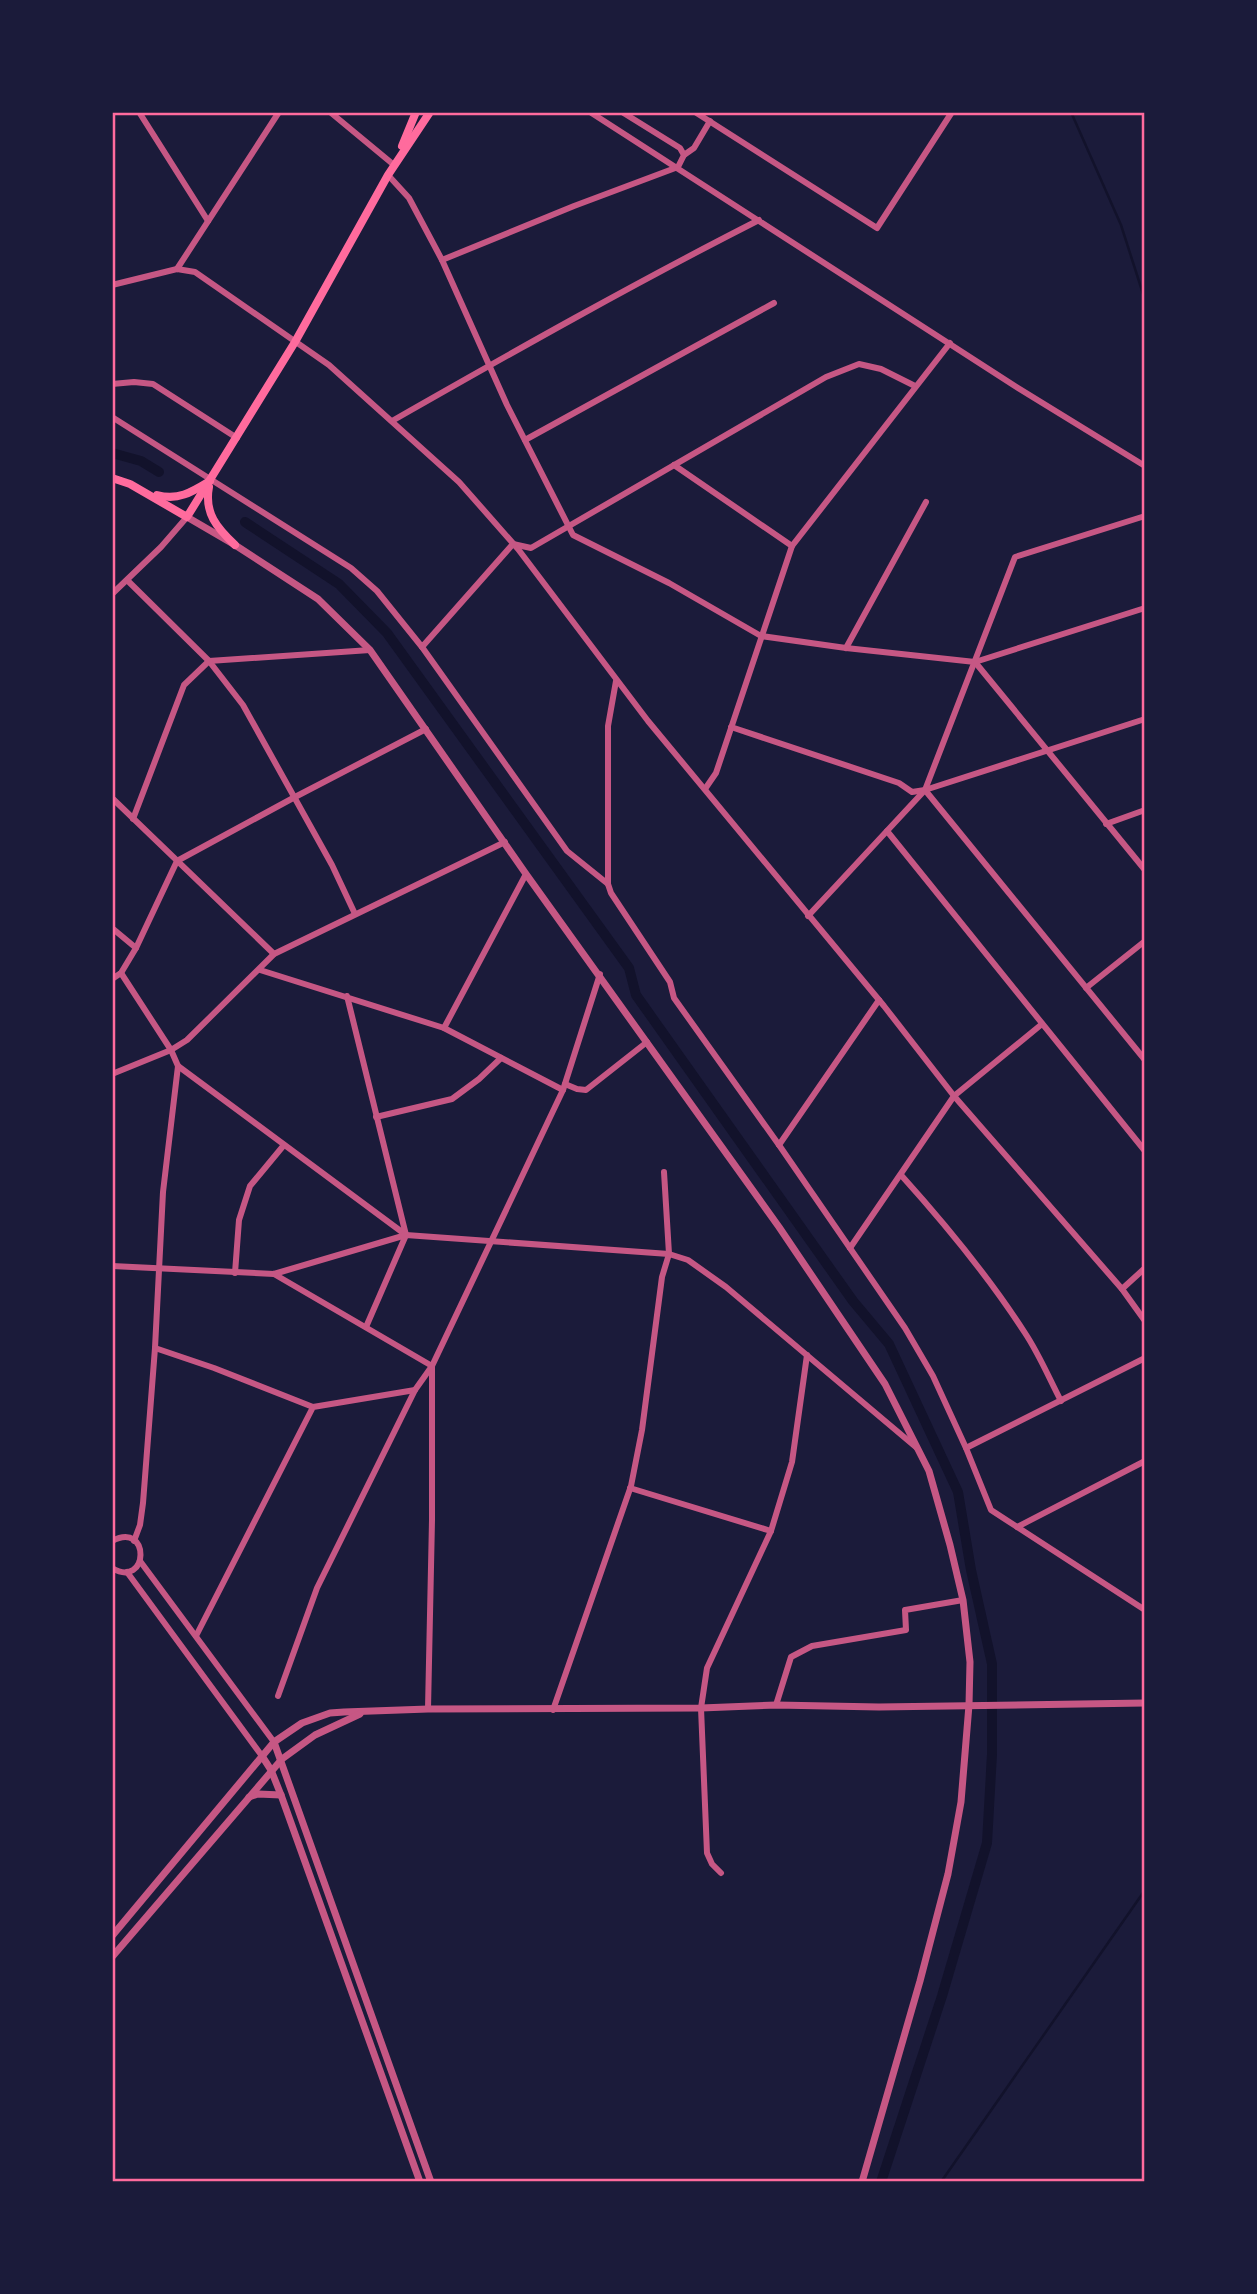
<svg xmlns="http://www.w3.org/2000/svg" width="1257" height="2294" font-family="'IBM Plex Sans',sans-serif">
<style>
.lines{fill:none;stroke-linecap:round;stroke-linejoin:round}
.stream{stroke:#12122b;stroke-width:2.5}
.canal{stroke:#12122b;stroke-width:10}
.minor{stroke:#c65784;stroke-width:6}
.tertiary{stroke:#c65784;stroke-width:7}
.secondary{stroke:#ff6b9d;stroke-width:8}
.neatline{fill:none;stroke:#ff6b9d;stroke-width:2.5}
</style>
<rect width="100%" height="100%" fill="#1b1b3a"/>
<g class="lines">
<g class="stream">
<path d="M1071 112 1121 225 1145 300"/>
<path d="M941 2182 1145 1890"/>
</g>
<g class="canal">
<path d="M112 453 141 461 159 472"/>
<path d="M245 522 339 584 387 633 629 968 636 995 853 1301 889 1344 958 1492 971 1570 992 1664V1754L987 1843 942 1996 881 2182"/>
</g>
<g class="minor">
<path d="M139 112 208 221"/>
<path d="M330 112 394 165"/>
<path d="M590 112 1018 388 1145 466"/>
<path d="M622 112 680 148 684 155 678 167"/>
<path d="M695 112 877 228 952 112"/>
<path d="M684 155 694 148 710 121"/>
<path d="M388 175 409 198 442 260 507 405 573 535 669 583 761 636 846 648 975 662 1145 608"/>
<path d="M442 260 574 206 678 167"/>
<path d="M177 269 279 112"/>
<path d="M112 285 177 269 195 272 329 365 459 482 518 549 648 721 884 1006 954 1096 1122 1289 1145 1321"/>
<path d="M112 384 134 382 153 384 237 438"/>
<path d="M112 417 351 568 377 591 422 647 513 544 531 548 826 377 859 364 881 369 915 386"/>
<path d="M392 421C513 352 635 283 759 220"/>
<path d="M525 440 774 303"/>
<path d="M674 465 792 546"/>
<path d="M127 580 209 661 370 650"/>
<path d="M112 594 161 547 187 517"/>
<path d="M422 647 567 851 608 884 611 893 670 982 674 998 779 1145 905 1328 933 1376 966 1448 991 1510 1145 1610"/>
<path d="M846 648 926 502"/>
<path d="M975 662 1145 870"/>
<path d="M731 727 899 783 912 792 925 790 1145 719"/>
<path d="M705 789 716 773 792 546 950 343"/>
<path d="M925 790 1145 1060"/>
<path d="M112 798 274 954"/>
<path d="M133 819 184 685 209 661 243 705 332 865 355 914"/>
<path d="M1106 824 1145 810"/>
<path d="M887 831 1145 1151"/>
<path d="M608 884V726L616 681"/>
<path d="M808 916 925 790 1015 557 1145 516"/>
<path d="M112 928 136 948"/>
<path d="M260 970 444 1028 563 1090"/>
<path d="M121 973 171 1050 178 1066 406 1235"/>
<path d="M112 979 121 973 136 948 177 861 295 797 426 729"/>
<path d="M1086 988 1145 941"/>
<path d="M347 996 406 1235 366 1327"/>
<path d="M444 1028 526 874"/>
<path d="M112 1074 171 1050 187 1040 274 954 505 842"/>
<path d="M565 1084 577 1089 586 1090 647 1042"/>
<path d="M376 1117 452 1099 479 1079 501 1058"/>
<path d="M779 1145 879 1000"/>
<path d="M901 1175C946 1225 989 1277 1025 1333 1039 1354 1049 1378 1061 1401"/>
<path d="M850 1248 954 1096 1042 1024"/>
<path d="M112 1266 274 1274 406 1235 669 1254 688 1260 726 1287 917 1448"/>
<path d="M235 1273 239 1220 250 1186 284 1145"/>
<path d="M274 1274 432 1366V1520L428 1709"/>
<path d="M1122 1289 1145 1268"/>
<path d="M155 1348 214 1368 313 1407"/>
<path d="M966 1448 1145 1358"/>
<path d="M630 1488 771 1531"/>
<path d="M1017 1527 1145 1461"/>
<path d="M112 1541C151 1520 149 1590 112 1568"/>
<path d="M134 1541 140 1525 143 1503 155 1348 163 1192 178 1066"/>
<path d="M140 1561 274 1742"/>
<path d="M127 1572 262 1756"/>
<path d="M196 1636 313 1407 415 1390"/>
<path d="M278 1696 317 1588 415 1390 432 1366 563 1090 600 974"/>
<path d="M776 1705 791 1657 812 1646 906 1630 905 1610 963 1600"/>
<path d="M553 1710 631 1486 642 1430 662 1277 669 1254 664 1172"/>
<path d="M721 1873 712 1864 707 1853 701 1708 707 1668 771 1531 792 1462 807 1355"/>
</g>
<g class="tertiary">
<path d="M187 517 235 545 318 599 370 650 526 874 779 1227 885 1384 929 1471 950 1545 963 1600 970 1662 969 1705 961 1802 948 1874 920 1981 862 2182"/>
<path d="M274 1742 431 2182"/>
<path d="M262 1756 271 1770 281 1795 420 2182"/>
<path d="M249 1797 258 1794 281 1795"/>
<path d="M112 1936 274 1742 302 1723 330 1713 344 1712 428 1709 701 1708 776 1705 879 1707 1145 1703"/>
<path d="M112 1957 282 1759 315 1735 360 1714"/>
</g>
<g class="secondary">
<path d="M402 146 416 112"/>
<path d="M112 478 130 484 187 517 295 342 388 175 430 112"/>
<path d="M209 487C204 513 217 528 235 545"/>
<path d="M157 495C178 501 192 492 210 481"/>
</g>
</g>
<rect width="1257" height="2294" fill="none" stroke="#1b1b3a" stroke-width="228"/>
<rect x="114" y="114" width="1029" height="2066" class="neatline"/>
</svg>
